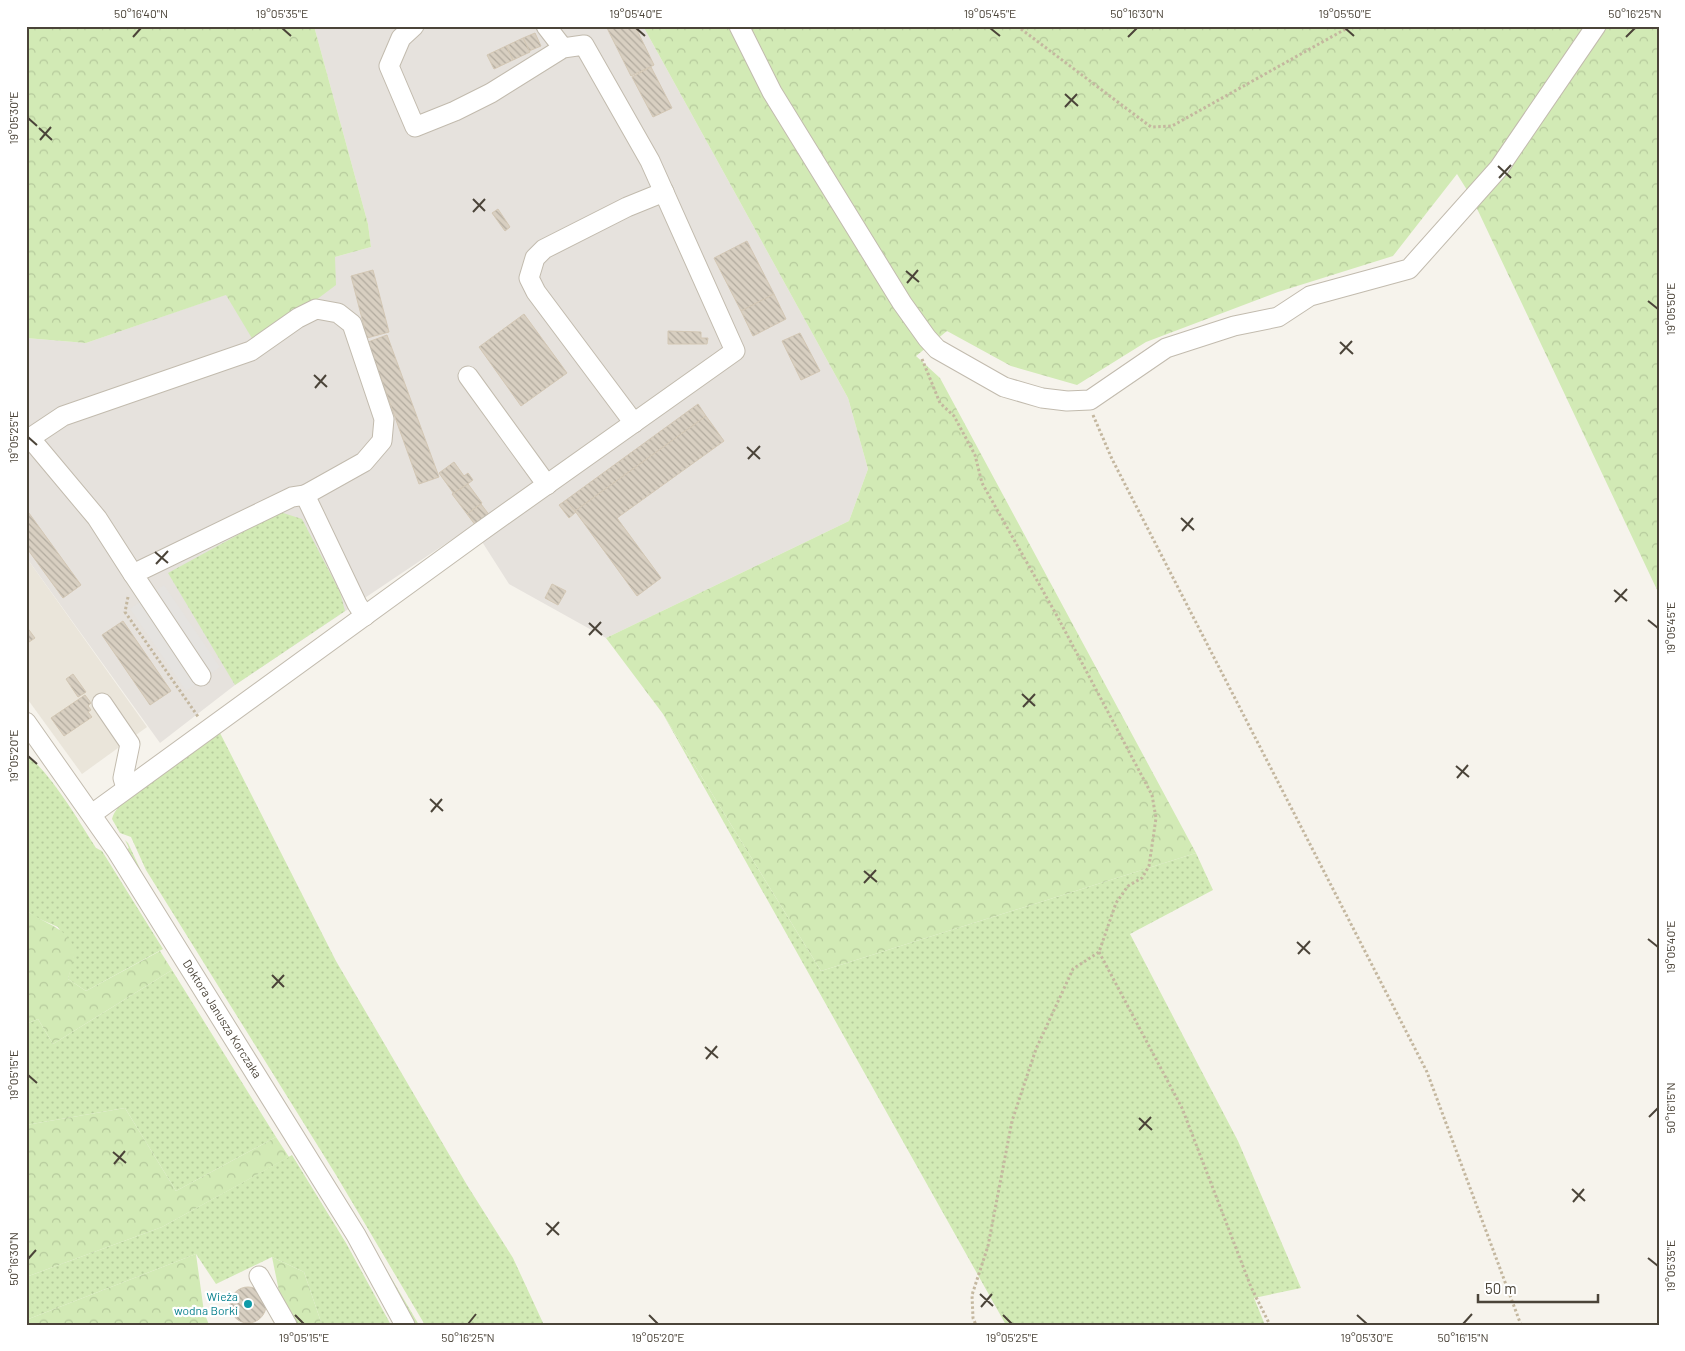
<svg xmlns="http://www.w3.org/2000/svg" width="1685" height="1351" font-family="Barlow,sans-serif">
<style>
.residential{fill:#eae5da}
.industrial{fill:#e6e2dd}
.grass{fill:url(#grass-dots)}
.forest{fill:url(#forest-crowns)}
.parking{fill:#e5e3e0}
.building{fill:url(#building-back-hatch);stroke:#d3c7b4}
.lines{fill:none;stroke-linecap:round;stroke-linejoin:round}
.minor-casing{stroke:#c2bbae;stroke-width:21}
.path{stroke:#c4b79f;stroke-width:3;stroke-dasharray:2.5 2.5;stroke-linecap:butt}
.minor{stroke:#fff;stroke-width:19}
.ticks{fill:none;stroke:#4b4439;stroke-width:2}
.culture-dot{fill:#0f9aa8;stroke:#fff;stroke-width:2}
.labels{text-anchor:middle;stroke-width:4.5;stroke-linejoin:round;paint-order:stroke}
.street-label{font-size:12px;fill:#4b4439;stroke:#fff}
.culture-label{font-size:12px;fill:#0d838f;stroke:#fff;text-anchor:end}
.neatline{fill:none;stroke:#4b4439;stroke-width:2}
.ticks-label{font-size:12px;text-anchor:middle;fill:#4b4439}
</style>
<defs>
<pattern id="grass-dots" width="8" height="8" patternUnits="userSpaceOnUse" patternTransform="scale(1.25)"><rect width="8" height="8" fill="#d2eab5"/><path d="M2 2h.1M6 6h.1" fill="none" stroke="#b6ca9c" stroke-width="1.8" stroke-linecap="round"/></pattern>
<pattern id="forest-crowns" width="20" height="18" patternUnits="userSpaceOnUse" patternTransform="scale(1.25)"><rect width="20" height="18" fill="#d2eab5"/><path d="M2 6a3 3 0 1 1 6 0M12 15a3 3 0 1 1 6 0" fill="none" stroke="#b6ca9c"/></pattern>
<pattern id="building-back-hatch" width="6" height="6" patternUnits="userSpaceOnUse" patternTransform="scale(1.25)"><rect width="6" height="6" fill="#d8cfc1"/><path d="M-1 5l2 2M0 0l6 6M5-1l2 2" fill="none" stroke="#b1aa9e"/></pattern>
</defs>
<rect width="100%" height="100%" fill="#f6f3ec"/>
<path class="residential" d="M26 557 147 727 82 774 26 697Z"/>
<path class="industrial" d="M314 26H643L848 398 868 469 849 521 606 638 509 584 472 526 235 685 160 743 26 557V338L86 343 335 257 371 247 368 224Z"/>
<g class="grass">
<path d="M280 512 302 519 340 592 345 611 235 685 168 573Z"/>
<path d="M663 714 821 971 1196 853 1213 890 1130 934 1238 1141 1301 1288 1254 1298 1265 1325H1006Z"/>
<path d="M220 733 336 961 467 1185 513 1258 544 1325H425L336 1175 146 870 131 837 120 833 112 819C118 793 196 749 220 733Z"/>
<path d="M26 753C55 780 75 815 96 848L102 851 163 949 86 991 68 979 74 954 58 927 35 917 26 910Z"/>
<path d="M125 840 128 843 142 873 356 1218 419 1325H414L125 851 129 848Z"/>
<path d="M172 970 276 1137 176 1191 125 1108 26 1125V1024L38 1019 53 1044Z"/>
<path d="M292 1155 346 1243 391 1325H322L304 1272 272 1257 216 1284 196 1254 26 1320V1277L162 1227Z"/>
</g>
<g class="forest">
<path d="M26 26H314L368 224 371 247 335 257 336 285 256 345 226 295 86 343 26 338Z"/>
<path d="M643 26H1659V594L1472 198 1457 174 1393 256 1278 292 1146 342 1077 385 1011 366 947 331 916 356 940 378 1196 853 821 971 663 714 606 638 849 521 868 469 848 398Z"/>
<path d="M26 910C41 923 77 930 74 956 73 964 70 971 68 979L86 991 160 951 172 970 53 1044 38 1019 26 1024Z"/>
<path d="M125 1108 176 1191 276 1137 289 1157 162 1227 26 1277V1125Z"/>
<path d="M196 1254 204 1312 209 1325H26V1320Z"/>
<path d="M272 1257 304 1272 322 1325H296L280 1296Z"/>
</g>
<path class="parking" d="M164 585 220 667 186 691 130 609Z"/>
<g class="building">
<path d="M606 26H635L654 65 631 76Z"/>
<path d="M535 33 541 46 529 51 523 38Z"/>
<path d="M523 38 530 52 513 60 506 46Z"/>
<path d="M506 46 513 60 494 69 487 55Z"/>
<path d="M651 67 672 108 653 117 632 77Z"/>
<path d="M498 209 510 227 505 231 492 213Z"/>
<path d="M747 241 774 294 741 311 714 258Z"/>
<path d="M373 270 389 332 367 338 351 276Z"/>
<path d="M774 294 786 319 753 336 741 311Z"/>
<path d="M524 314 567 373 521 406 479 347Z"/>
<path d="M668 331 701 332V338H708L707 344H668Z"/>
<path d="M800 333 820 371 801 380 782 341Z"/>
<path d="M387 335 439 477 419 484 368 342Z"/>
<path d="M698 404 706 416 575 511 566 500Z"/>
<path d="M706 416 724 441 617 518 661 578 637 596 575 511Z"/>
<path d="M454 462 464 476 468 473 473 480 454 494 439 473Z"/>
<path d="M468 484 482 503 467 514 452 494Z"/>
<path d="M566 500 576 512 569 518 559 505Z"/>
<path d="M481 504 490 516 476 526 467 514Z"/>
<path d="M26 509 81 585 63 598 26 547Z"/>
<path d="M552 584 566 591 558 605 545 598Z"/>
<path d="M123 621 171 691 150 705 102 635Z"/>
<path d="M26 626 35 638 26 644Z"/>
<path d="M73 674 86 692 78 697 66 679Z"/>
<path d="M85 695 91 703 88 706 91 710 88 712 92 717 64 736 51 718Z"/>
<circle cx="248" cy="1305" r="18"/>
</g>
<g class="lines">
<g class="minor-casing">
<g id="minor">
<path d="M546 26 563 48"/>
<path d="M739 26 772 92 902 303 927 338 937 349 1004 387 1042 398 1067 401 1090 400 1166 348 1234 326 1278 317 1310 296 1409 269 1499 168 1596 26"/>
<path d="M468 376 547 485"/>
<path d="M634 423 536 292 529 278 535 258 544 249 627 207 664 192"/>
<path d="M133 574 97 518 30 438 63 416 251 351 298 318 316 309 338 313 352 324 384 419 382 441 364 462 305 495"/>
<path d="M201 676 133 574 292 497 305 495 357 604 365 616"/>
<path d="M102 703 130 744 123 778 126 788"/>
<path d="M26 722 116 850 356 1235 405 1325"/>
<path d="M92 814 480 532 735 351 650 161 584 45 563 48 491 93 455 111 415 127 389 66 401 38 414 26"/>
<path d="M259 1276 287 1325"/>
</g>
</g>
<g class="path">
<path d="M1017 26 1151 127 1172 126 1351 26"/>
<path d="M922 359 940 403 954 416 975 455 982 483 1056 614 1152 795 1156 818 1149 866 1142 878 1128 886 1116 903 1099 952 1073 969 1036 1049 1012 1121 988 1246 972 1295 973 1318 976 1325"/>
<path d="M1093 415 1112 459 1427 1072 1521 1325"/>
<path d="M128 597 125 612 199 718"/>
<path d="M1099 952 1182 1108 1251 1287 1270 1325"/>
</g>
<use href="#minor" class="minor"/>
</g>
<path class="ticks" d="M282 28 291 36M636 28 645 36M990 28 1000 36M1345 28 1354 36M133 37 141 28M1128 37 1137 28M1626 37 1635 28M1065 94 1078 106M1065 107 1077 94M28 118 37 126M39 128 52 140M40 140 51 127M1498 166 1511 178M1499 178 1511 165M473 199 485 211M473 212 485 199M906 271 919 282M907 283 918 270M1648 301 1658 309M1340 342 1353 354M1340 354 1352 341M314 375 327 387M315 388 326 375M28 437 37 445M747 447 760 459M748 459 760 446M1181 518 1194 530M1182 531 1193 518M155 552 168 563M156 564 168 551M1614 590 1627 601M1615 602 1627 589M1648 620 1658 628M589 623 602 635M589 635 601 622M1022 694 1035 706M1023 707 1035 694M28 756 37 764M1456 766 1469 777M1457 778 1468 765M430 799 443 811M431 812 442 799M864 871 877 882M864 883 876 870M1648 939 1658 947M1297 942 1310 954M1298 954 1310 941M272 975 284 987M272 988 284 975M705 1047 718 1058M706 1059 717 1046M28 1075 37 1083M1649 1117 1658 1108M1139 1118 1152 1130M1139 1130 1151 1117M113 1152 126 1163M114 1164 125 1151M1572 1189 1585 1201M1573 1202 1584 1189M546 1223 559 1235M547 1235 559 1222M1648 1258 1658 1266M28 1259 36 1250M980 1294 993 1306M981 1307 992 1294M295 1315 304 1324M649 1315 658 1324M1003 1315 1012 1324M1357 1315 1367 1324M468 1324 476 1314M1463 1324 1472 1314"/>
<circle class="culture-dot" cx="248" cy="1304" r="5"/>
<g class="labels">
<g class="street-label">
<text transform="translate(222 1019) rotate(58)" y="4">Doktora Janusza Korczaka</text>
</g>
<g class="culture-label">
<text x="238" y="1301">Wieża<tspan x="238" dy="14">wodna Borki</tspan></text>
</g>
</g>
<rect width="1685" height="1351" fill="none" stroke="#ffffff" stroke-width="55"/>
<path d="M1478 1294v8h120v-8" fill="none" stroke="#4b4439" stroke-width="2.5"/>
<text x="1485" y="1294" font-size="15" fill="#4b4439" stroke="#ffffff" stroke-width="4" paint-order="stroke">50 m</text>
<rect x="28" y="28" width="1630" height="1296" class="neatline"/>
<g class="ticks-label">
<text x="141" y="18">50°16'40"N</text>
<text x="282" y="18">19°05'35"E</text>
<text x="636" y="18">19°05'40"E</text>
<text x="990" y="18">19°05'45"E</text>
<text x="1137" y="18">50°16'30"N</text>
<text x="1345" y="18">19°05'50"E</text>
<text x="1635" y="18">50°16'25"N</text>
<text transform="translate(14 118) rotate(-90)" y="4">19°05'30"E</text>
<text transform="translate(1671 309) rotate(-90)" y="4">19°05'50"E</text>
<text transform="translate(14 437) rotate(-90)" y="4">19°05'25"E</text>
<text transform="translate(1671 628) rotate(-90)" y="4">19°05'45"E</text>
<text transform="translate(14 756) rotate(-90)" y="4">19°05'20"E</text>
<text transform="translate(1671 947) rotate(-90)" y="4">19°05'40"E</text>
<text transform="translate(14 1075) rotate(-90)" y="4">19°05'15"E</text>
<text transform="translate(1671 1108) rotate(-90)" y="4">50°16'15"N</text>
<text transform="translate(14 1259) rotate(-90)" y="4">50°16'30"N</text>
<text transform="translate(1671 1266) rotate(-90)" y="4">19°05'35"E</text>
<text x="304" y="1342">19°05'15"E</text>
<text x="468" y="1342">50°16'25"N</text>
<text x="658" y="1342">19°05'20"E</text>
<text x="1012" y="1342">19°05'25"E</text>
<text x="1367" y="1342">19°05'30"E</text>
<text x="1463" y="1342">50°16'15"N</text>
</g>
</svg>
